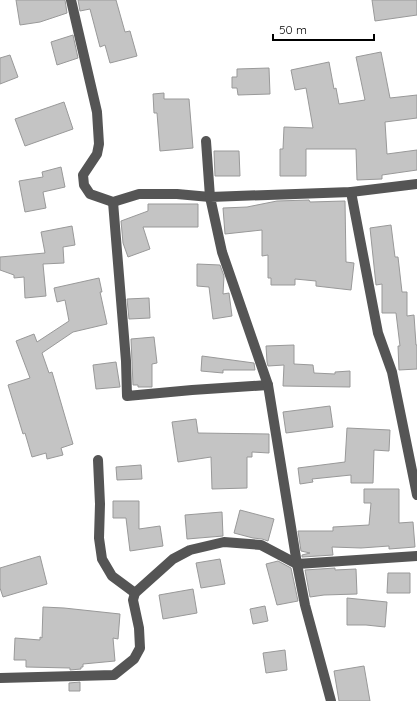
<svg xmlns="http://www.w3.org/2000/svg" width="417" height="701" font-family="Quicksand,sans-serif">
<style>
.building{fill:#c4c4c4;stroke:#999}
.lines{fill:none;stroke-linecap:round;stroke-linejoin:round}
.minor{stroke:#555;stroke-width:10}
</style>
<rect width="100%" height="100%" fill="#fff"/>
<g class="building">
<path d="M16 0H65L67 13 40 22 20 25Z"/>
<path d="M78 0H116L125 32 130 31 137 56 110 63 105 45 100 47 90 9 80 11Z"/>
<path d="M372 0H417V15L375 21Z"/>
<path d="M73 35 78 58 57 65 51 42Z"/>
<path d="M381 52 390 98 417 95V118L385 122 387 154 417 150V170L382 175V179L357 180 356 149H306V176H280V149H283L284 127 313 128 306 88 295 90 291 70 329 62 334 89 336 88 339 104 365 100 356 57Z"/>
<path d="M10 55 18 77 0 84V58Z"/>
<path d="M269 68 270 94 238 95 237 88H232V77H237V69Z"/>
<path d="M164 93V99H189L193 148 160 151 157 113H154L153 94Z"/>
<path d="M64 102 73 129 25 146 15 119Z"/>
<path d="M214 151H239L240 176H215Z"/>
<path d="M61 167 65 187 43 192 46 208 25 212 19 181 43 177 42 172Z"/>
<path d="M309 200 310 202 345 201 346 262 354 263 351 290 316 286V281L295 279V285H271V278H268V255L262 256V230L225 234 223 208 247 207 277 201Z"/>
<path d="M148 204H198V227H143L150 249 128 257 123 243 121 221 148 211Z"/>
<path d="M391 225 395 257H398L402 292H407V316L414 315 416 345H417V369L399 370 398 346H400L396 313H382V284L376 285 370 228Z"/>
<path d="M72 226 75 245 63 247 64 263 43 264 46 296 25 298 24 277 14 278V275L0 270V257L45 253 41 232Z"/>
<path d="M197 264 220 265 224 276 223 294 229 293 232 316 213 319 209 287 197 286Z"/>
<path d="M99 278 102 292H100L107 324 73 332 42 353 49 373 52 372 73 444 61 448 63 455 47 459 46 453 32 457 25 433 23 434 8 385 30 378 16 341 34 334 37 342 69 321 65 300 57 302 54 288Z"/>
<path d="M149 298 150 318 129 319 127 299Z"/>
<path d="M154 337 157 363 152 364V387H138V385H133L131 339Z"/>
<path d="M294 345V364L313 365 314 373 335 374V372L350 371V387L283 386 284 365 268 366 267 362 266 346Z"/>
<path d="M202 356 254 363 255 370H223V373L201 371Z"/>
<path d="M116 362 120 387 96 389 93 365Z"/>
<path d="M330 406 333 427 286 433 283 412Z"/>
<path d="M196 419 198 433 269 434V453L252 452V457H247V488L212 489 211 457 178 462 172 422Z"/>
<path d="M347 428 390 430 389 451 374 450 373 483H351V475L312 479 313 482 300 484 298 468 345 462Z"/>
<path d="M141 465 142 479 117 480 116 467Z"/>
<path d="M364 489H399V523L413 522 415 547 389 549V546L361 548 332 547 333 555 302 557V555L310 553 301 551 298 531H333V527L369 525 371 503H364Z"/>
<path d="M113 501H139V529L160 526 163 546 130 551 126 518H113Z"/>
<path d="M240 510 274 519 268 541 262 539 253 538 234 533Z"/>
<path d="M222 512 223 536 187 539 185 515Z"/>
<path d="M40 556 47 584 3 597 0 588V568Z"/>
<path d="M220 559 225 584 201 588 196 563Z"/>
<path d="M278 561 291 568 298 601 277 605 266 564Z"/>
<path d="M335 568V570L356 569 357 594 324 595 310 597 305 570Z"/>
<path d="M388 573H410V593H387Z"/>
<path d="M193 589 197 613 163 619 159 595Z"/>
<path d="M347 598 387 602 385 627 366 625H347Z"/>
<path d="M265 606 268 621 253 624 250 609Z"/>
<path d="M43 607 64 608 120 614 118 639 113 638 115 661 83 664V667H81V669L70 670V668L26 667V660H14L15 638 40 640V637L42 638Z"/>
<path d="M285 650 287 670 266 673 263 653Z"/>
<path d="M364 666 370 701H339L334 671Z"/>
<path d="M80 682V691H69V683Z"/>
</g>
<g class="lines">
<g class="minor">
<path d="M71 0 97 112 99 144 97 154 83 175 84 185 90 194 113 202 139 194H177L210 197 206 141"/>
<path d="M351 192 378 333 392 372 417 495"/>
<path d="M113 202 126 361 127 396 192 390 268 385"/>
<path d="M98 460 100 504 99 538 102 559 112 576 135 593"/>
<path d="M0 678 114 675 134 659 140 648 139 628 133 600 135 593 173 559 190 550 224 542 261 545 297 564 417 556"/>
<path d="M331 701 305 605 297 564 268 385 222 252 210 197 351 192 417 184"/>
</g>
</g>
<path d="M273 34v6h101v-6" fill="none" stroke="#000000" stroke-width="2"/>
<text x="279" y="34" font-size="12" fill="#000000" stroke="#ffffff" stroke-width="3" paint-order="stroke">50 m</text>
</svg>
